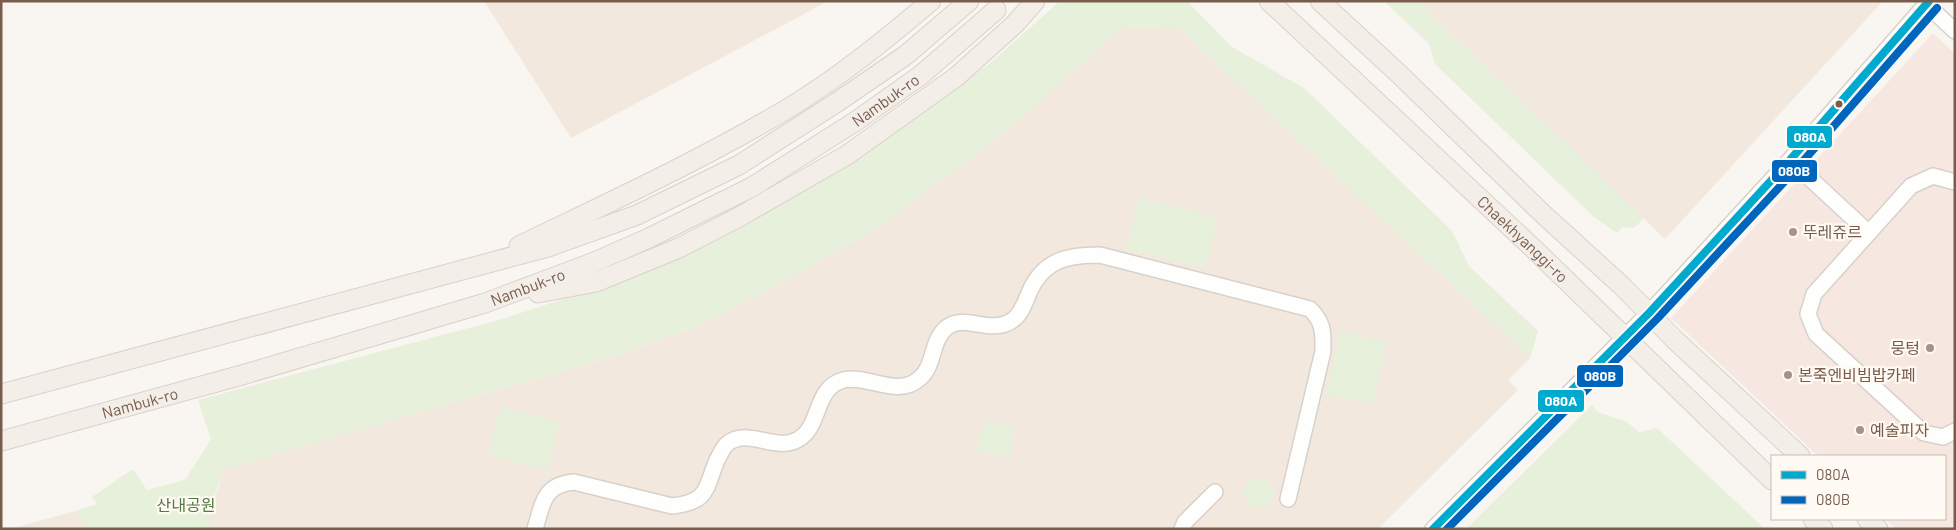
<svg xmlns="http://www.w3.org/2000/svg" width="1956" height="530" font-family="Barlow,'Noto Sans KR',sans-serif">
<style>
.residential{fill:#f2e8de}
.commercial{fill:#f6e8e1}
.green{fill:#e7f0db}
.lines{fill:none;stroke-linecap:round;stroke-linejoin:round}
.minor-casing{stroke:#d7d1cb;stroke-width:18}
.major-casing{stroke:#dad1cc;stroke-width:21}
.minor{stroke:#fefefd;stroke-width:15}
.major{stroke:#f3eee8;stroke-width:19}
.bus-1-casing{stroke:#fffaf3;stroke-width:11}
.bus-2-casing{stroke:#fffaf3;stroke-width:11}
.bus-1{stroke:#00a9ce;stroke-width:8}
.bus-2{stroke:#0065bd;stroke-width:8}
.bus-dot{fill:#7a5c4d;stroke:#fffaf3;stroke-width:2}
.poi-dot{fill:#a69286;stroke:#fffaf3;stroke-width:2}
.labels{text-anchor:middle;stroke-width:4.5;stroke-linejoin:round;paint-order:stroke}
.street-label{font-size:16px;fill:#7a5c4d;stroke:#fffaf3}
.poi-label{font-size:16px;fill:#7a5c4d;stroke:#fffaf3;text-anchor:start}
.park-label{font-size:16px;fill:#537a41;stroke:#fffaf3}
.line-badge{stroke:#fffaf3;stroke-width:2}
.badge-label{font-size:14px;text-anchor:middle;font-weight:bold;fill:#fff}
</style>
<rect width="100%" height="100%" fill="#f9f5f0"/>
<g class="residential">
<path d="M484 1H826L821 5 571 138Z"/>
<path d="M1417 1H1883L1665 239Z"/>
<path d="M1177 27 1530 358 1508 380 1518 390 1378 529H208V517L219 486 221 470 621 354 694 328 772 288 874 230 997 139 1122 28Z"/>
<path d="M75 511 86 529H10Z"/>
</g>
<path class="commercial" d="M1933 33 1955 54V529H1896L1885 519H1945V456H1818L1671 318Z"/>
<g class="green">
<path d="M1060 1H1187L1232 47 1304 88 1452 231 1469 266 1538 331 1530 358 1177 27 1122 28 997 139 874 230 772 288 694 328 621 354 222 470C218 490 208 508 208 529H86L75 511 97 504 92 497 133 469 147 490 185 480 211 439 198 400 499 320 579 294 740 227 797 195 846 164 945 93 989 64Z"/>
<path d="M1384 1H1417L1644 218 1634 228 1623 227 1617 233 1594 217 1435 64 1429 44Z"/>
<path d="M1139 197 1218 217 1205 268 1126 249Z"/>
<path d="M1340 331 1387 342 1372 405 1326 394Z"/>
<path d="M1592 405 1598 412 1627 422 1639 432 1657 428 1765 529H1466Z"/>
<path d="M500 407 559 422 547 470 488 455Z"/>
<path d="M984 420 1016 428 1009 459 976 451Z"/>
<circle cx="1259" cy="493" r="15"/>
</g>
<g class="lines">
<g class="minor-casing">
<g id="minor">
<path d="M1926 4 1955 31"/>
<path d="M1790 160 1869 233"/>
<path d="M1955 182 1933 176 1911 186 1814 294 1808 314 1816 334 1924 433 1943 437 1955 431"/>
<path d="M535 529C543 503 543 485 574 482L672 506C709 502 705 489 717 460 720 455 723 447 727 444 748 427 775 452 797 440 822 427 813 389 843 380 868 374 898 399 920 378 935 365 931 341 946 328 964 312 992 337 1014 319 1022 313 1025 302 1029 293 1043 260 1067 255 1100 255L1310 309C1324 323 1323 332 1323 351L1288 499"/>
<path d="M1182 529 1185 522 1215 492"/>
<path d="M1433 529 1650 312 1790 160 1929 1"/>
</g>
</g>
<g class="major-casing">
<g id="major">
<path id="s1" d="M1269 1 1535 250 1772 480"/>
<path d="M1320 1 1399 74 1544 215 1622 286 1675 340 1800 456"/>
<path d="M519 246C608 203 697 162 782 112 836 80 884 41 931 1"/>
<path d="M538 293 596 282 679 248 739 217 847 155 956 77 1015 24 1035 1"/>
<path d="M1 394 548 247 637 215 739 165 836 103 906 55 969 1"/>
<path id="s2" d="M1 441 242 375 485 303 592 263 649 238 752 187 856 121 921 75 996 10"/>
<path d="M1813 519 1823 529"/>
<path d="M1867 519 1878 529"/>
</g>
</g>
<use href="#minor" class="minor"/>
<use href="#major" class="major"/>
<g class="bus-1-casing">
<path id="bus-1" d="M1433 529 1650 312 1790 160 1929 1"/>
</g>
<g class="bus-2-casing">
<path id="bus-2" d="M1447 529 1657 319 1798 167 1937 8"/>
</g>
<use href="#bus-1" class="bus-1"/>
<use href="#bus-2" class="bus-2"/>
</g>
<circle class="bus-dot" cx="1839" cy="104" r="4.5"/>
<g class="poi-dot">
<circle cx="1793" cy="232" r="5"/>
<circle cx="1930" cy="348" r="5"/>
<circle cx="1788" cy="375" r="5"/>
<circle cx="1860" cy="430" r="5"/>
</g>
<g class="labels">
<g class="street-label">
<text dy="6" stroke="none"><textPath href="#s2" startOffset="954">Nambuk-ro</textPath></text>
<text dy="6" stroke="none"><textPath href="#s1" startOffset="348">Chaekhyanggi-ro</textPath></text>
<text dy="6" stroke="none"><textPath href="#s2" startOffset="549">Nambuk-ro</textPath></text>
<text dy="6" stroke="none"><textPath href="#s2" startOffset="144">Nambuk-ro</textPath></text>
</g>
<g class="poi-label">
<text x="1803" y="238">뚜레쥬르</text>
<text x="1920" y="354" text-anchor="end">뭉텅</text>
<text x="1798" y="381">본죽엔비빔밥카페</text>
<text x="1870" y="436">예술피자</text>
</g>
<g class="park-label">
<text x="186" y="511">산내공원</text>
</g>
</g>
<g class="line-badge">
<rect x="1786" y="125" width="47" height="24" rx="5" fill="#00a9ce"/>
<rect x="1771" y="159" width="47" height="24" rx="5" fill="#0065bd"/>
<rect x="1576" y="364" width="48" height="24" rx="5" fill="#0065bd"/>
<rect x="1537" y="389" width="48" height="24" rx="5" fill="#00a9ce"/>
</g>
<g class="badge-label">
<text x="1810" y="142">080A</text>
<text x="1794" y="176">080B</text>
<text x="1600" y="381">080B</text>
<text x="1561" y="406">080A</text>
</g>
<rect width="1956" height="530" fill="none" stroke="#7a5c4d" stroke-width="5"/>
<rect x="1771" y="455" width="175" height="65" fill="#fffaf3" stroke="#cabbb1"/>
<rect x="1781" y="471" width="25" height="8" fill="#00a9ce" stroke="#cabbb1"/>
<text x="1816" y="480" font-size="15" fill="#7a5c4d">080A</text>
<rect x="1781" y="496" width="25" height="8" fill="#0065bd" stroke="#cabbb1"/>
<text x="1816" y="505" font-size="15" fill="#7a5c4d">080B</text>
</svg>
